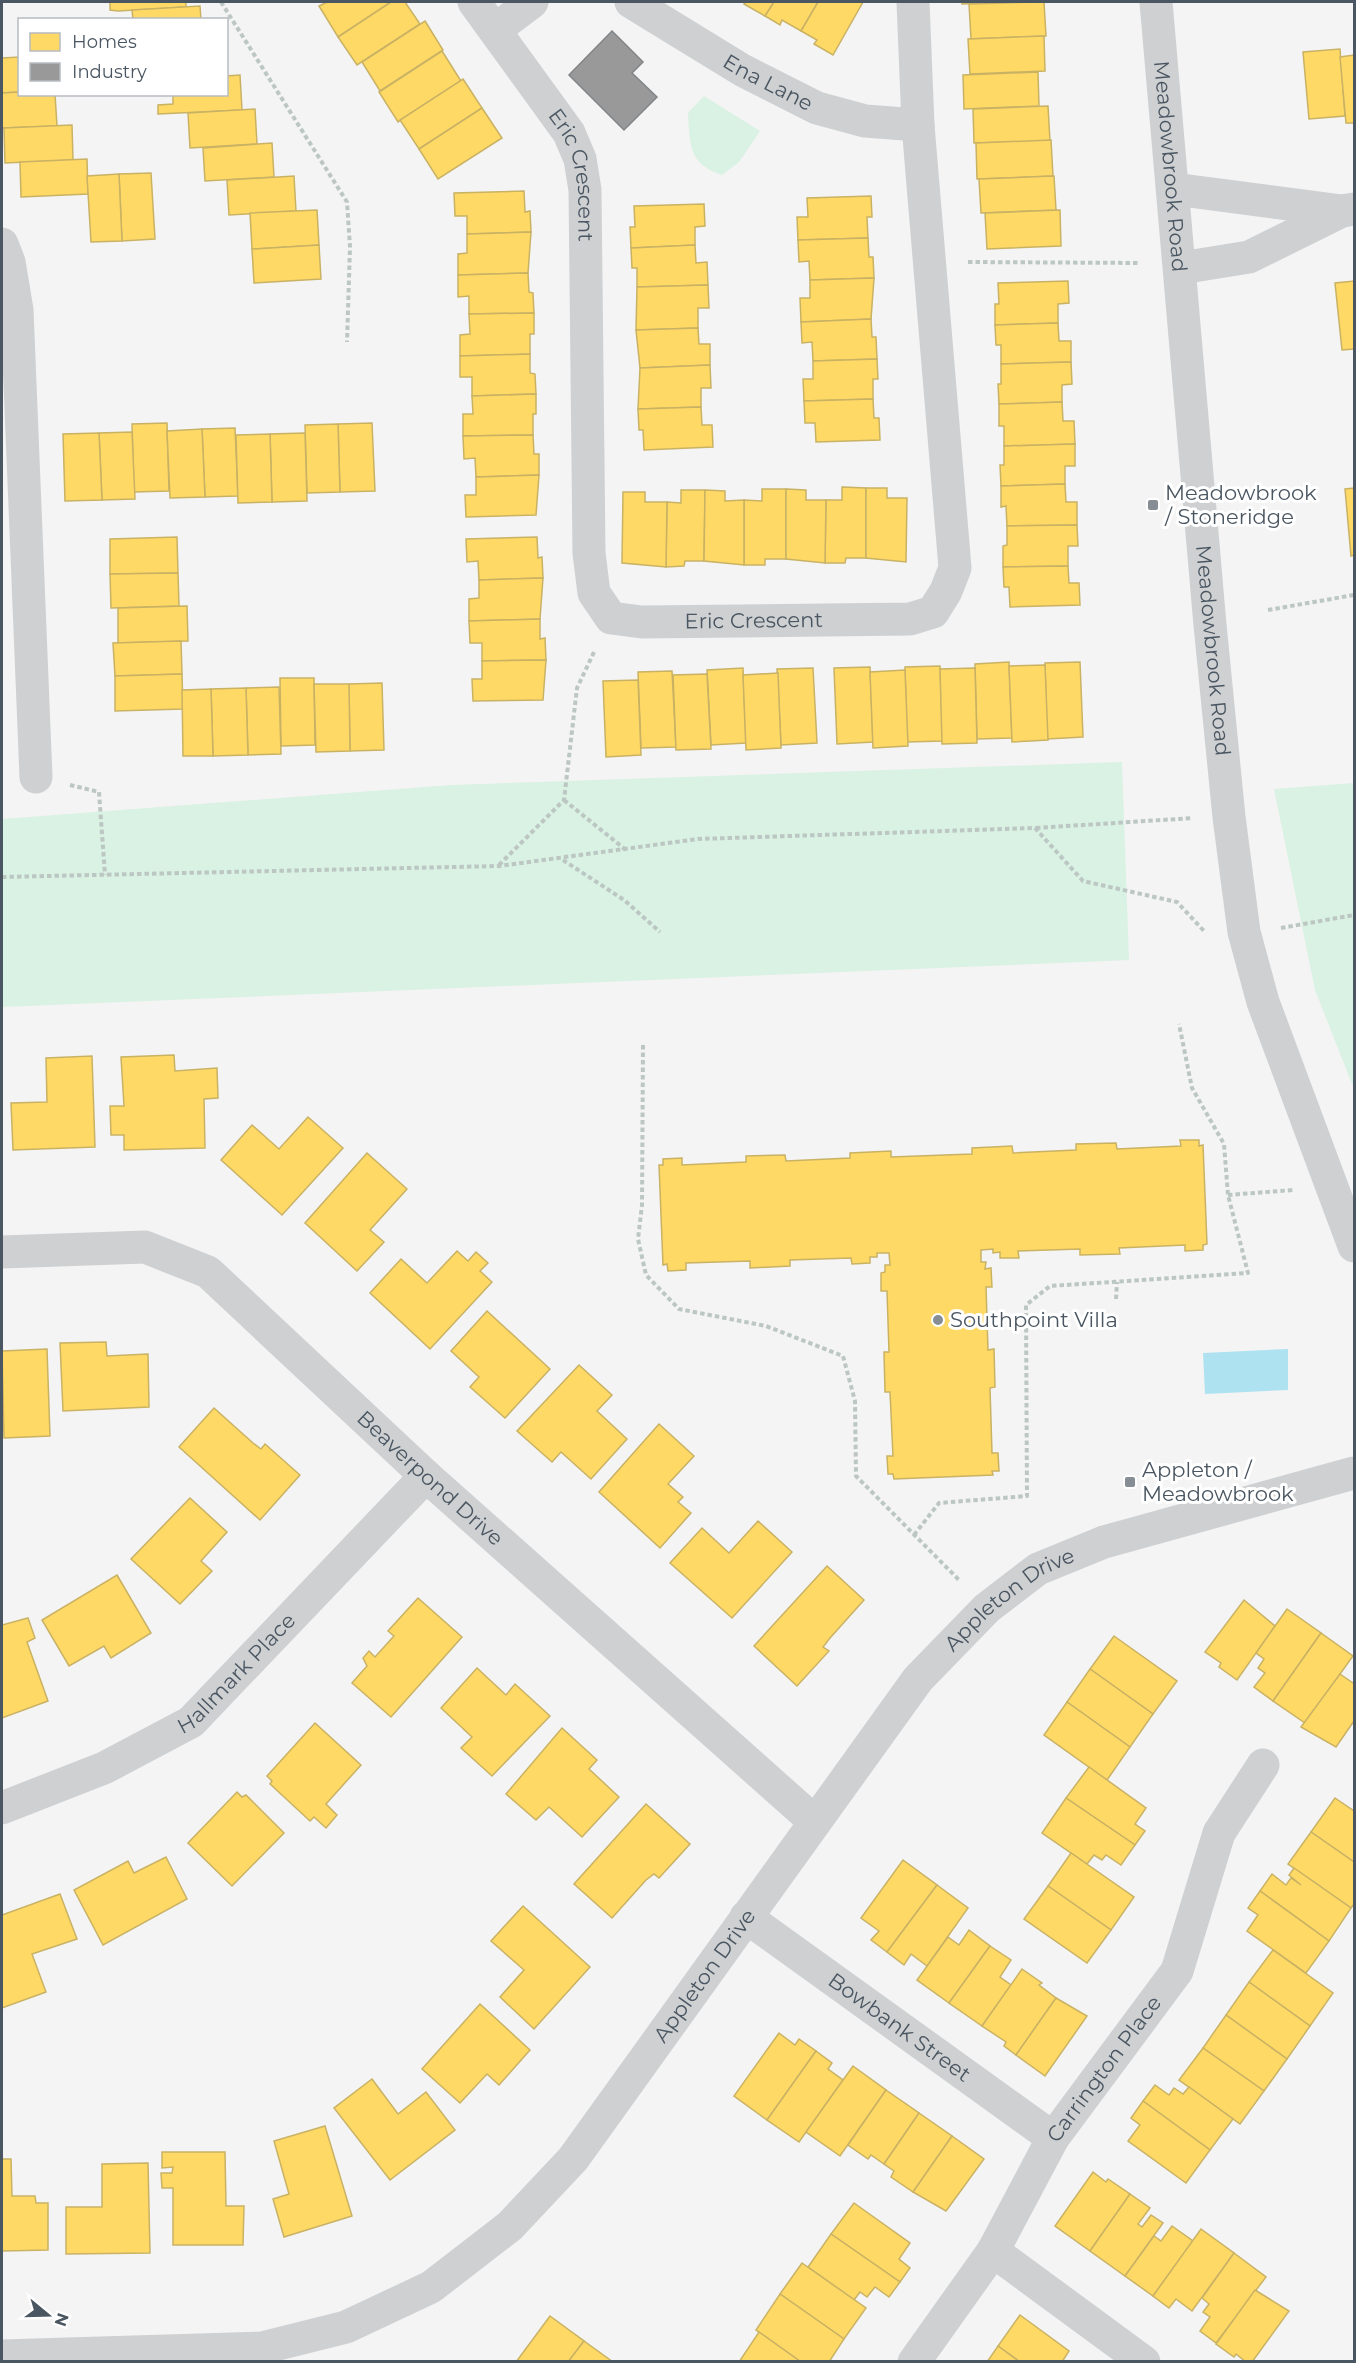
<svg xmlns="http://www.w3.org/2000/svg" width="1356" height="2363" font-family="Montserrat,sans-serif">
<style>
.green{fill:#d9f2e3}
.water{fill:#aee2f0}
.homes{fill:#ffd966;stroke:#c9b264;stroke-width:1.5}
.industry{fill:#999;stroke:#818588;stroke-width:1.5}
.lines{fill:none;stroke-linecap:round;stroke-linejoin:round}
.path{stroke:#bcc7c4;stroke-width:4;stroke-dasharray:4.5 3;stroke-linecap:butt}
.minor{stroke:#ced0d2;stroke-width:33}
.poi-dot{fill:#868d94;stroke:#fff;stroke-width:2}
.labels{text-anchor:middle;stroke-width:6;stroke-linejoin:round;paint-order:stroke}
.street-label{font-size:21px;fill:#4a5661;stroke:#fff}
.poi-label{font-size:21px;fill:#4a5661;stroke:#fff;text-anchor:start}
</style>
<rect width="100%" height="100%" fill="#f4f4f4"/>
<g class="green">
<path d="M704 96 760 131 739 162 722 175C688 164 690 144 688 113Z"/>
<path d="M1122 762 1129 960 2 1007V819L451 785Z"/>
<path d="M1354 783V1089L1315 990 1274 789Z"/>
</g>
<path class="water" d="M1288 1349V1390L1205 1394 1203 1353Z"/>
<g class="homes">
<path d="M110 2H186V7L118 11 110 10Z"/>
<path d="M327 2H391L338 37 319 6Z"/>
<path d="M391 2H405L420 24 357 65 338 37Z"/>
<path d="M746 2H774L765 16 744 4Z"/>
<path d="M774 2H818L801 31 782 20 780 25 765 16Z"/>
<path d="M818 2H863L833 55 814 44 817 40 801 31Z"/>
<path d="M962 2H1037L962 4Z"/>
<path d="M1037 2H1044L1046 36 971 39 969 4Z"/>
<path d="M200 6 201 20H133L132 10Z"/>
<path d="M425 21 443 50 380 91 362 62Z"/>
<path d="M1044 36 1045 71 970 74 968 39Z"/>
<path d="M1340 49 1345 116 1309 119 1303 52Z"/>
<path d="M442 51 461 81 398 122 379 92Z"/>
<path d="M1354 55V123H1346L1340 57Z"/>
<path d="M20 57V92L2 93V58Z"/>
<path d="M1038 72 1039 106 964 109 963 75Z"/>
<path d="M240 75 242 110 158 114V105L173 104V94H226V76Z"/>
<path d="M463 79 482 108 419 149 400 120Z"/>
<path d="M20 92V94H55L57 126 2 128V93Z"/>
<path d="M1048 106 1050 141 974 143 973 109Z"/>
<path d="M482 108 502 138 438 179 419 149Z"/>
<path d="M255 109 257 144 190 148 188 113Z"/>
<path d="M72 125 73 160 5 163 4 128Z"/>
<path d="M1051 140 1053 176 977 179 976 143Z"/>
<path d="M272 143 274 177 205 181 203 148Z"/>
<path d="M87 159 88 194 21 197 20 162Z"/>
<path d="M151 173 155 239 122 241 119 174Z"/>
<path d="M119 174 122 241 91 242 87 176Z"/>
<path d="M294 176 296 211 229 215 227 180Z"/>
<path d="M1054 176 1056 210 981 213 979 179Z"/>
<path d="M524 191 525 212 530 211 531 232 467 234V216H455L454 193Z"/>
<path d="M871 196 872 217H867L868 238 798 240 797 217H808L807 198Z"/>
<path d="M704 204 705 226 695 227V245L631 248 630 227H635L634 206Z"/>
<path d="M317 210 319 245 252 249 250 213Z"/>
<path d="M1060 210 1061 246 987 249 985 213Z"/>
<path d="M531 232 528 273 458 275V254L467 253V234Z"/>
<path d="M868 238 869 257H873L874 278 810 280 809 261 799 262 798 240Z"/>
<path d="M319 245 321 279 254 283 252 249Z"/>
<path d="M695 245 696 263 707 262 708 285 637 287V268H632L631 248Z"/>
<path d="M528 273 529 292 533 293 534 313 469 314V296L458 297V275Z"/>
<path d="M874 278 871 319 801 322 800 298H810V280Z"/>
<path d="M1068 281 1069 303 1058 304V323L995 325V304H999L998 283Z"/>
<path d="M1354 281V349L1342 350 1335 283Z"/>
<path d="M708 285 709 308H698V328L636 330 637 287Z"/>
<path d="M534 313V334H530V354L460 356V335L470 334 469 314Z"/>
<path d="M871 319 872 337H876L877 359 813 361 812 342 802 343 801 322Z"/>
<path d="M1058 323 1059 341H1071V362L1001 364V345H996L995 325Z"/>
<path d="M698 328 699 344H710V365L640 368 636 330Z"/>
<path d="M530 354V373L535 374 536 394 472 396V377H460V356Z"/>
<path d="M877 359 878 379H873V399L804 401 803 379H813V361Z"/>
<path d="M1071 362 1072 384 1062 385V402L999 404 998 384H1001V364Z"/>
<path d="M710 365 711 388H701V407L638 409 640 368Z"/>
<path d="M536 394V414H533V435L463 436V414H473L472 396Z"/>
<path d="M873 399 874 418H879L880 440 816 442 815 423H805L804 401Z"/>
<path d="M1062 402 1063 421H1074L1075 444 1004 446V426H999V404Z"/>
<path d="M701 407 702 425H712L713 447 644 450 643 430H639L638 409Z"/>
<path d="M167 423 169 491 134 492 132 424Z"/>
<path d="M372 423 375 491 340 492 338 424Z"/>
<path d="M338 424 340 492 307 493 305 425Z"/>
<path d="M235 428 238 496 205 497 202 429Z"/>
<path d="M202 429 205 497 170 498 167 431Z"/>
<path d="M132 432 135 499 102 500 99 433Z"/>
<path d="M99 433 102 500 65 501 63 434Z"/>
<path d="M305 433 307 501 272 502 270 434Z"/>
<path d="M270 434 272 502 238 503 236 435Z"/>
<path d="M533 435 534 454H539V475L476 477 475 458 464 459 463 436Z"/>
<path d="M1075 444V466H1065V484L1001 486 1000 465H1004V446Z"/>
<path d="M539 475 536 515 466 517 465 495H476V477Z"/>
<path d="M1065 484 1066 502H1077V525L1007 526 1006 506 1001 507V486Z"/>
<path d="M842 487 866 488V558H846L845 563H825L826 500H842Z"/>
<path d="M866 488H887V498H907L906 562 866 558Z"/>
<path d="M1354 488V555L1351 556 1345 489Z"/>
<path d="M762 489H786V559H765V565H744V500L762 501Z"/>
<path d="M786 489 806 490V500H826L825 563 786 559Z"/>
<path d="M681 490H705L704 561H685L684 566 666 567 667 502 681 503Z"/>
<path d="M705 490 725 491V501L744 500V565L704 561Z"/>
<path d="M623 492H645V502H667L666 567 622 563Z"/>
<path d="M1077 525 1078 546H1068V566L1003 567V546L1007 545V526Z"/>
<path d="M177 537 178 573 110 574V539Z"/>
<path d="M537 537 538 558 542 557 543 578 479 580 478 561 467 562 466 539Z"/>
<path d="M1068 566 1069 583H1079L1080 605 1010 607 1009 587H1004L1003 567Z"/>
<path d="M178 573 179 606 111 608 110 574Z"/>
<path d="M543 578 540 619 469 621V599L479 598V580Z"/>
<path d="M187 606 188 641 118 643V608Z"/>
<path d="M540 619V639L545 638 546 660 482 661V643H470L469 621Z"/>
<path d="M181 641 182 674 115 676 113 643Z"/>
<path d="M546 660 543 700 473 701 472 679H482V661Z"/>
<path d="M1009 662 1012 738 977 739 975 664Z"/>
<path d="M1080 662 1083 737 1047 739 1045 663Z"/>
<path d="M1045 665 1048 740 1012 742 1009 666Z"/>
<path d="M940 666 943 741 907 742 905 667Z"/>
<path d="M870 667 873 742 837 744 834 668Z"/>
<path d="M743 668 746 743 711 745 707 670Z"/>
<path d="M813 668 817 743 781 745 777 669Z"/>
<path d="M975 668 977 743 942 744 940 669Z"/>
<path d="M905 670 908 746 873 748 870 672Z"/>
<path d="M672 671 676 747 641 748 638 672Z"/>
<path d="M778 673 781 748 746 750 743 675Z"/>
<path d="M182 674 183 709 115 711V676Z"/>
<path d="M707 674 711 749 676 750 673 675Z"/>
<path d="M280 678H314L315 745 281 746Z"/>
<path d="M638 680 641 755 606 757 603 681Z"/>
<path d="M382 683 384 750 350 751 349 684Z"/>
<path d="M314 684H349L350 751 316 752Z"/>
<path d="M279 687 281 754 248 755 246 688Z"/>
<path d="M246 688 248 755 213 756 211 689Z"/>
<path d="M211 689 213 756H183L182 690Z"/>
<path d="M174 1055 175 1071 217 1068 218 1098 204 1099 205 1148 124 1150V1135H111L110 1106H124L121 1057Z"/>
<path d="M92 1056 95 1147 13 1150 11 1103 47 1102 46 1058Z"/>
<path d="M308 1117 343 1148 282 1215 221 1160 252 1125 279 1149Z"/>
<path d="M1180 1140H1199V1146L1203 1145 1207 1244 1203 1245V1250L1185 1251V1245L1119 1248 1120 1254 1080 1255V1249L1018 1251 1019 1258H1000V1252L993 1253V1249L981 1250V1262H986L985 1269 991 1268 992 1287H986L988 1350 994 1349 995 1387 990 1388 992 1453H998L999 1471H992L993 1475 894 1479 893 1474H888L887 1456H893L890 1392H885L884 1352H889L887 1291H881V1273L885 1272V1265H890L889 1253H877V1257H870V1263L852 1264 851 1258 790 1260V1266L750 1268V1261L686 1263V1270L668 1271 667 1264 663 1265 659 1165H663V1159L682 1158V1165L746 1162V1156L785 1155 786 1161 850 1158V1153L891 1151V1157L972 1154V1148L1012 1146 1013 1153 1076 1150V1144L1116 1143 1117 1149 1181 1146Z"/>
<path d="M367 1153 407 1189 370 1230 384 1242 357 1271 305 1223Z"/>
<path d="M457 1251 468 1261 476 1252 488 1263 480 1271 492 1282 430 1349 370 1293 401 1259 427 1283Z"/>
<path d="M487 1311 550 1369 505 1418 470 1387 479 1377 451 1351Z"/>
<path d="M106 1342 107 1356 148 1354 149 1407 63 1411 60 1343Z"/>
<path d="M47 1349 50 1436 4 1438 2 1351Z"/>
<path d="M579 1365 612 1395 597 1411 627 1439 591 1479 561 1452 552 1462 517 1431Z"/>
<path d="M214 1408 253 1443 261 1449 265 1444 300 1475 260 1520 179 1447Z"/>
<path d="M659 1424 694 1456 668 1484 683 1497 678 1502 691 1513 660 1548 599 1492Z"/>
<path d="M190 1498 227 1532 201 1561 212 1571 180 1604 131 1559Z"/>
<path d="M758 1521 792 1552 732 1618 670 1563 702 1528 729 1553Z"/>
<path d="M827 1566 864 1600 830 1638 823 1647 829 1651 797 1686 754 1646Z"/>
<path d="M117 1575 151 1633 111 1658 104 1646 69 1666 42 1620Z"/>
<path d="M418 1598 462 1637 391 1717 352 1683 367 1666 363 1658 369 1651 375 1657 394 1636 388 1631Z"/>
<path d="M1244 1600 1275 1626 1237 1680 1219 1667 1221 1663 1205 1652Z"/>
<path d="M1287 1609 1321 1633 1273 1701 1254 1687 1265 1673 1258 1668 1264 1659 1256 1653Z"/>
<path d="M28 1618 35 1638 27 1642 48 1701 2 1718V1625Z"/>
<path d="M1321 1633 1353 1656 1305 1723 1273 1701Z"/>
<path d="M1114 1636 1177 1681 1153 1714 1090 1669Z"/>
<path d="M477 1668 506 1695 515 1684 550 1716 492 1776 461 1748 472 1737 441 1708Z"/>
<path d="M1090 1669 1153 1714 1130 1747 1067 1702Z"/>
<path d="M1340 1674 1353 1683 1354 1681V1721L1336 1747 1301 1727Z"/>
<path d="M1067 1702 1130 1747 1107 1780 1044 1735Z"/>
<path d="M315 1723 361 1765 326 1804 337 1815 326 1828 314 1817 310 1821 270 1784 272 1781 267 1776Z"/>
<path d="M562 1728 597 1760 589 1769 619 1797 582 1837 549 1807 536 1820 506 1794Z"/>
<path d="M1089 1767 1146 1808 1135 1824 1145 1831 1135 1845 1066 1798Z"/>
<path d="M237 1792 242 1797 246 1795 284 1833 232 1886 188 1843Z"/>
<path d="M1066 1798 1135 1845 1121 1865 1106 1855 1102 1860 1094 1855 1087 1864 1042 1833Z"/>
<path d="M1335 1798 1354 1811V1862L1311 1832Z"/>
<path d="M646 1804 690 1844 659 1878 654 1874 646 1880 612 1918 574 1884Z"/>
<path d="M1311 1832 1354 1862V1904L1351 1908 1288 1864Z"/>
<path d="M1071 1853 1134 1897 1111 1930 1048 1886Z"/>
<path d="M166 1857 187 1899 103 1945 74 1890 128 1861 134 1873Z"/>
<path d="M903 1860 937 1885 887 1952 871 1940 879 1931 861 1918Z"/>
<path d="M1294 1868 1351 1908 1329 1941 1260 1891 1272 1874 1286 1885 1291 1878 1301 1885 1289 1875Z"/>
<path d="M937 1885 968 1908 927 1966 911 1954 904 1965 887 1952Z"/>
<path d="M1048 1886 1111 1930 1087 1963 1024 1919Z"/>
<path d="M1260 1891 1329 1941 1306 1973 1247 1931 1258 1915 1248 1908Z"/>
<path d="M60 1894 77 1939 32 1954 46 1992 2 2008V1915Z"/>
<path d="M523 1906 590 1967 534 2029 500 1997 524 1970 491 1941Z"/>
<path d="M969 1930 990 1946 949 2003 917 1980 948 1937 959 1945Z"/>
<path d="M990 1946 1011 1960 1000 1977 1011 1985 982 2026 949 2003Z"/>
<path d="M1273 1950 1333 1993 1310 2026 1249 1982Z"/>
<path d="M1022 1969 1042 1983 1039 1985 1056 1998 1016 2055 1004 2046 1006 2042 982 2026Z"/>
<path d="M1249 1982 1310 2026 1287 2059 1226 2015Z"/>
<path d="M1056 1998 1087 2016 1045 2076 1016 2055Z"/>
<path d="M480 2004 530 2050 499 2085 487 2074 460 2103 422 2069Z"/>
<path d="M1226 2015 1287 2059 1264 2091 1203 2048Z"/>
<path d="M779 2033 795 2045 799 2039 816 2051 767 2120 734 2096Z"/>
<path d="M1203 2048 1264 2091 1240 2124 1179 2080Z"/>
<path d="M816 2051 832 2063 828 2069 843 2080 799 2142 767 2120Z"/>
<path d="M853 2066 886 2090 840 2156 806 2132Z"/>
<path d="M372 2079 398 2114 426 2092 455 2130 390 2180 334 2108Z"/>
<path d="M1155 2085 1169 2095 1174 2088 1183 2094 1189 2087 1233 2119 1210 2150 1143 2101Z"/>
<path d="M886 2090 919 2113 884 2164 871 2155 868 2159 848 2145Z"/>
<path d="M1143 2101 1210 2150 1186 2183 1128 2141 1140 2125 1131 2118Z"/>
<path d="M919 2113 952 2136 913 2192 891 2177 894 2171 884 2164Z"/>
<path d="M325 2126 352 2216 284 2237 273 2199 289 2194 274 2141Z"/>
<path d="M952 2136 984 2159 946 2211 913 2192Z"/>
<path d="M162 2152H225L226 2206H244L243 2245H173V2188H162L161 2173H172L173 2167 162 2168Z"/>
<path d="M2 2159H11L12 2196H35L36 2203H48V2250L2 2251Z"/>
<path d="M148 2163 150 2253 66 2254V2207H102V2164Z"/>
<path d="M1093 2172 1106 2182 1108 2179 1130 2194 1090 2251 1055 2226Z"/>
<path d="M1130 2194 1150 2208 1138 2224 1142 2227 1151 2215 1163 2223 1125 2276 1090 2251Z"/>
<path d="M854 2203 910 2243 899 2259 910 2268 900 2282 831 2234Z"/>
<path d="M1172 2226 1193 2241 1153 2296 1125 2276 1154 2236 1161 2241Z"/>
<path d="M1201 2229 1234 2253 1192 2311 1176 2299 1169 2308 1153 2296Z"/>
<path d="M831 2234 900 2282 889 2297 875 2287 867 2297 860 2292 854 2300 808 2267Z"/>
<path d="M1234 2253 1266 2277 1216 2343 1200 2331 1210 2317 1203 2312 1209 2304 1202 2298Z"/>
<path d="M802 2263 866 2308 844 2339 780 2294Z"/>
<path d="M1255 2290 1289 2311 1252 2362H1246L1236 2354 1234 2357 1216 2344Z"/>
<path d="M780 2294 844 2339 829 2362H801L756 2330Z"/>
<path d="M1020 2315 1069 2351 1062 2362H1020L998 2346Z"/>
<path d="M550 2316 584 2341 568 2362H516Z"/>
<path d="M759 2332 801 2362H739Z"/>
<path d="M584 2341 613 2362H568Z"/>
<path d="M998 2346 1020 2362H987Z"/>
</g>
<path class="industry" d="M612 31 643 62 632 73 657 97 624 130 569 75Z"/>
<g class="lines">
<g class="path">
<path d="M221 2 347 202 350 247 347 342"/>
<path d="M968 262 1140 263"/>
<path d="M1268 610 1354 595"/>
<path d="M70 785 99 792 105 875"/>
<path d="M564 800 626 850"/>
<path d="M1036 828 1193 818"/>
<path d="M563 860 624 900 660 932"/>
<path d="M499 865 564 800 577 688 594 652"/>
<path d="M2 877 499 866 698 839 1035 828 1083 881 1177 902 1205 932"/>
<path d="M1281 928 1354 915"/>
<path d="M643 1045 642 1205 638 1239 646 1275 679 1309 766 1326 843 1356 855 1401 856 1476 960 1581"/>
<path d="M1228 1195 1293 1190"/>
<path d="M1116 1299 1117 1282"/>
<path d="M914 1535 939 1503 1027 1496 1026 1305 1050 1286 1248 1273 1228 1195 1224 1144 1192 1088 1179 1024"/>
</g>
<g class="minor">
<path id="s1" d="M474 2 569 133 580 159 585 190 589 553 594 593 611 618 642 622 910 619 933 612 946 591 955 568 918 125 913 2"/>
<path id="s2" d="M631 2 742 70 817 108 865 121 918 125"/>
<path id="s3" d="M1156 2 1210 625 1229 817 1244 932 1263 1002 1354 1246"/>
<path d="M495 30 532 2"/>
<path d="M1174 189 1342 211"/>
<path d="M2 244 9 262 17 310 36 777"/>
<path d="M1181 268 1249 257 1342 211 1354 209"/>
<path id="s4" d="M2 1252 145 1247 208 1272 426 1476 815 1822"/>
<path id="s5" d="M2 1808 104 1768 191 1722 426 1476"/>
<path id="s6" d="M746 1917 1053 2138"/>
<path d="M993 2251 1144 2362"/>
<path id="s7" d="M2 2356 262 2348 346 2327 431 2287 510 2226 573 2159 918 1679 987 1608 1038 1569 1104 1542 1354 1473"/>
<path id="s8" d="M914 2362 993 2251 1053 2138 1177 1971 1219 1833 1263 1765"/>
</g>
</g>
<g class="poi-dot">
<rect x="1147" y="499" width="12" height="12" rx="3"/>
<circle cx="938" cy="1320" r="6"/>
<rect x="1124" y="1476" width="12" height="12" rx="3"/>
</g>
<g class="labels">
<g class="street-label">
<text dy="7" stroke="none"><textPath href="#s2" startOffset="159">Ena Lane</textPath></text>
<text dy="7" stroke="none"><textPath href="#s3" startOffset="165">Meadowbrook Road</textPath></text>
<text dy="7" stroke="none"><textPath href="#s1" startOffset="204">Eric Crescent</textPath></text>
<text dy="7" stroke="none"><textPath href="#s1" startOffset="798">Eric Crescent</textPath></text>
<text dy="7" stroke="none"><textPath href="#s3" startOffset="651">Meadowbrook Road</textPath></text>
<text dy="7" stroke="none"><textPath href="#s4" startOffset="514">Beaverpond Drive</textPath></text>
<text dy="7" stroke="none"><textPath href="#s7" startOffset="1346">Appleton Drive</textPath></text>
<text dy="7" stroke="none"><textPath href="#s5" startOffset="274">Hallmark Place</textPath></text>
<text dy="7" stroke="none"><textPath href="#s7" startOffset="858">Appleton Drive</textPath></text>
<text dy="7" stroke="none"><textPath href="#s6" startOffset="189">Bowbank Street</textPath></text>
<text dy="7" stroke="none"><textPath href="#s8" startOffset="350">Carrington Place</textPath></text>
</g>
<g class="poi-label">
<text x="1165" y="500">Meadowbrook<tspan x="1165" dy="24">/ Stoneridge</tspan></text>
<text x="950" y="1327">Southpoint Villa</text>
<text x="1142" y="1477">Appleton /<tspan x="1142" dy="24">Meadowbrook</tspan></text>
</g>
</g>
<rect width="1356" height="2363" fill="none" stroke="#4a5661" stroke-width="6"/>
<rect x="18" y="18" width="210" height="78" fill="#ffffff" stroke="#b7bbc0" stroke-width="1.5"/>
<rect x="30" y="33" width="30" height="18" fill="#ffd966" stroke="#b7bbc0" stroke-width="1.5"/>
<text x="72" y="48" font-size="18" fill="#4a5661">Homes</text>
<rect x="30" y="63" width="30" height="18" fill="#999999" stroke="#b7bbc0" stroke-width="1.5"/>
<text x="72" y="78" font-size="18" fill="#4a5661">Industry</text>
<g transform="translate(48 2315) rotate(109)" stroke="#ffffff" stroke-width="4.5" paint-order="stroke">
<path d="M0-4.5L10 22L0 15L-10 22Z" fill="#4a5661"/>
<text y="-9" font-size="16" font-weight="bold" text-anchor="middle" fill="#4a5661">N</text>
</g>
</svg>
